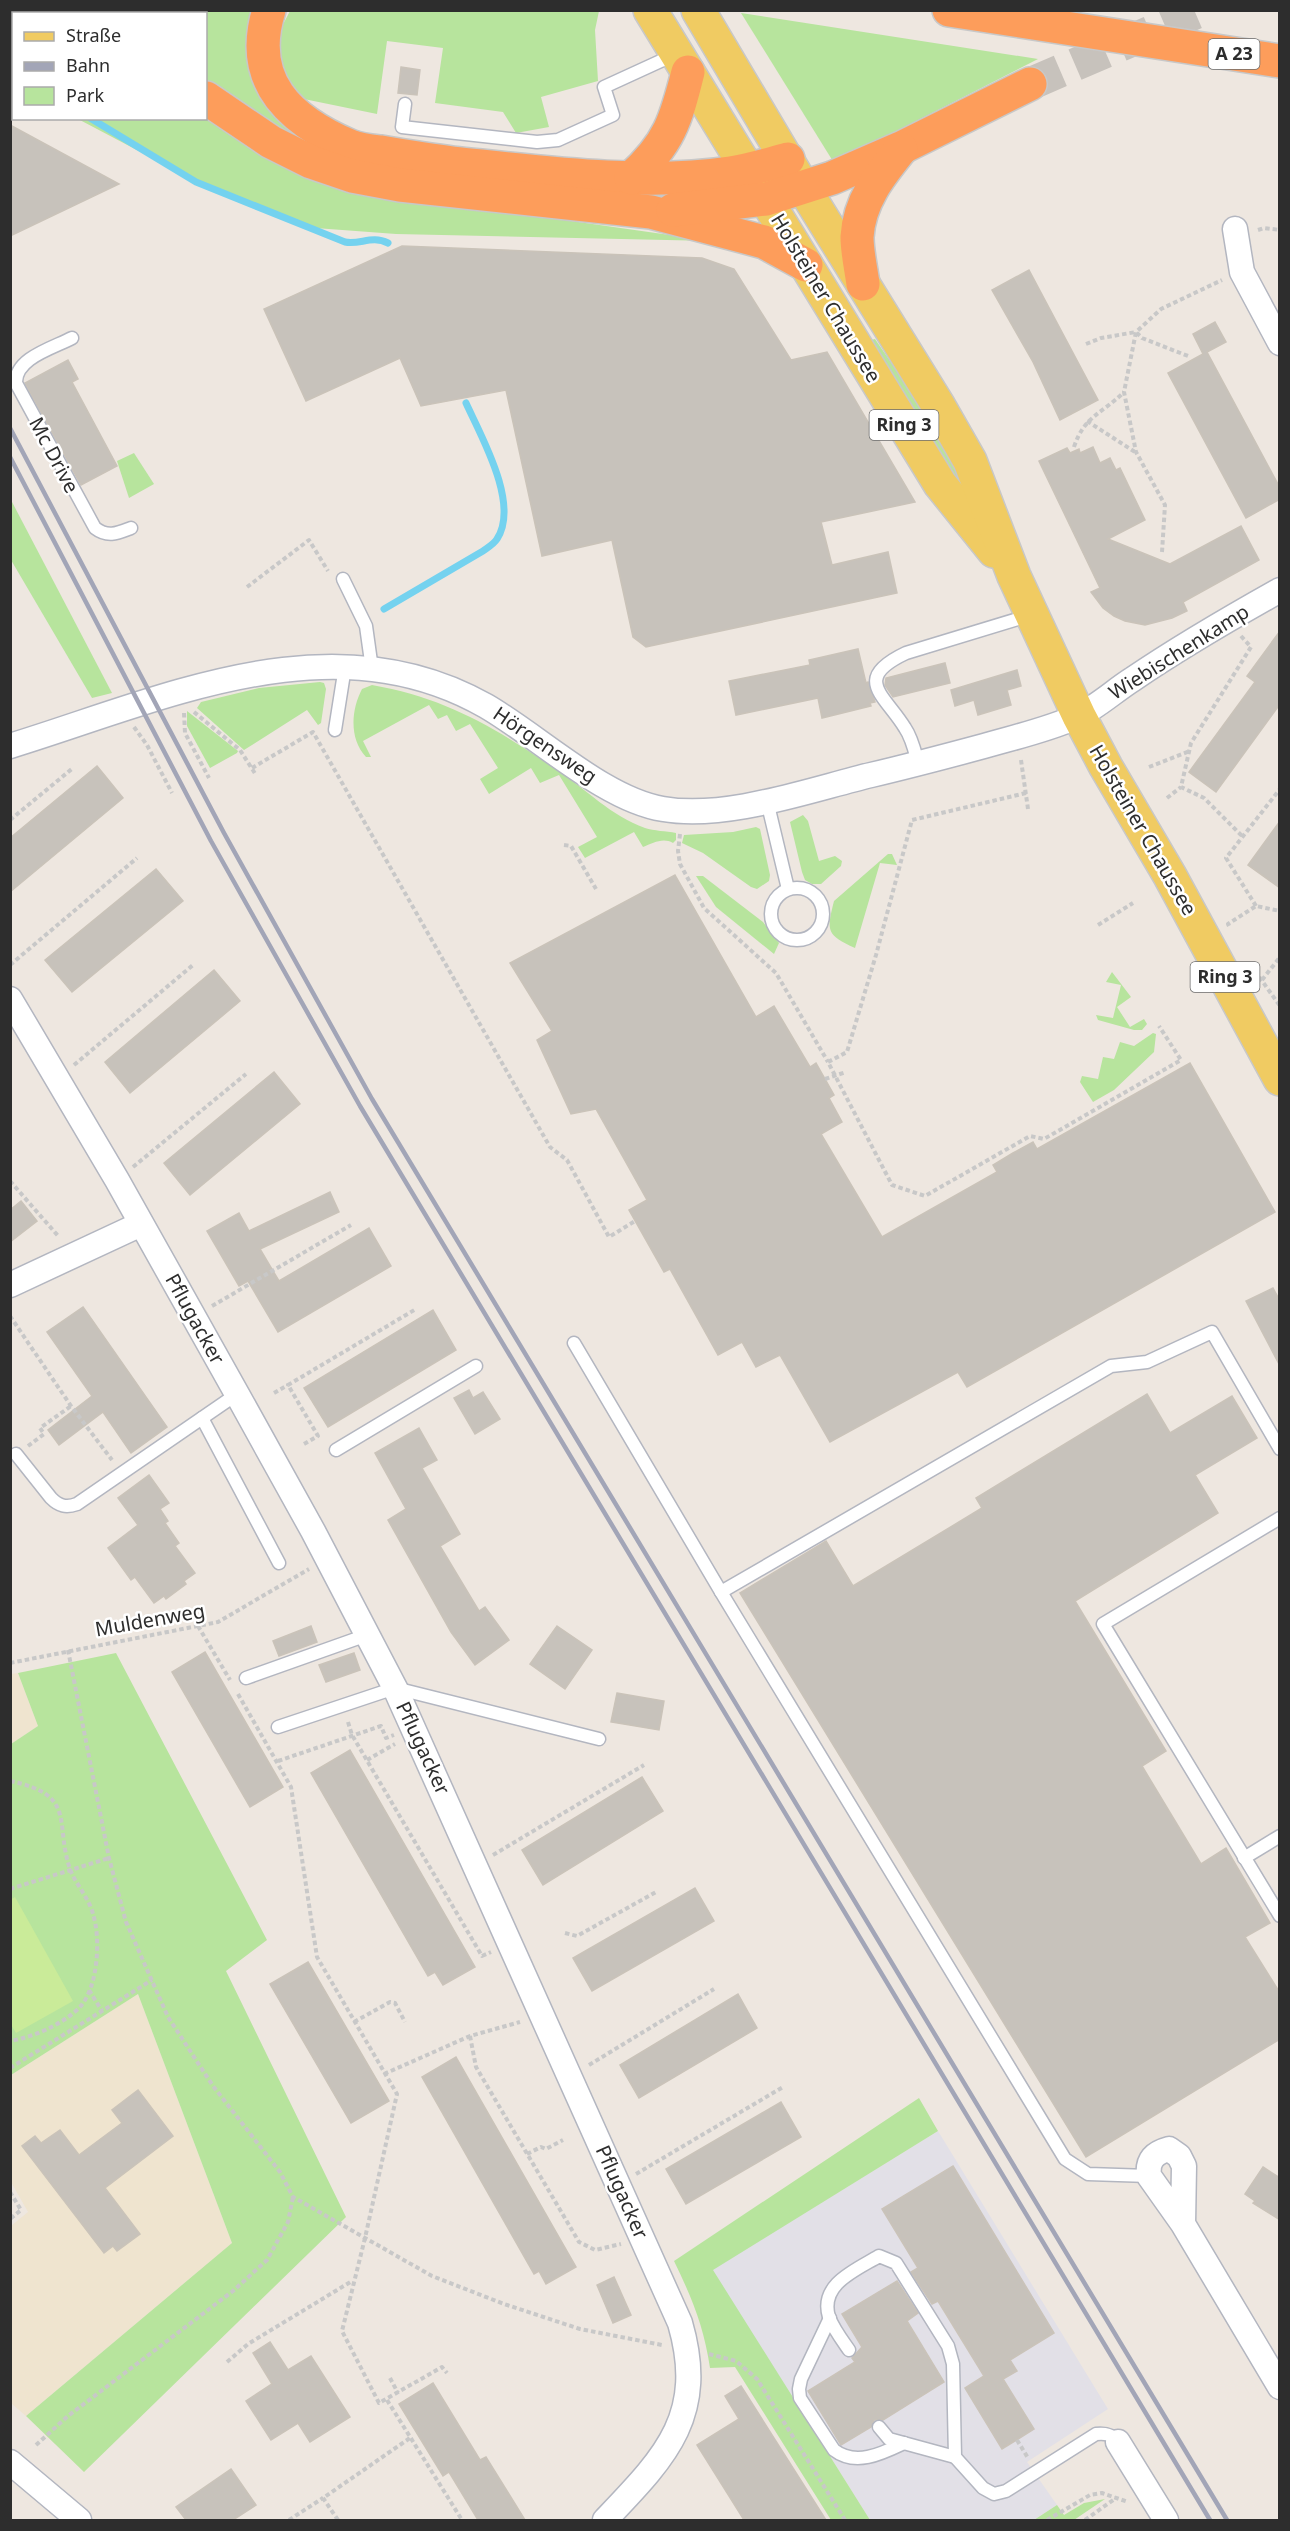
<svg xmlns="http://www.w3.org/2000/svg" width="1290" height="2531" font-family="'Noto Sans',sans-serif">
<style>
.industrial{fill:#e2e0e7}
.education{fill:#efe4cf}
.green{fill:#b7e49d}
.pitch{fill:#caeb99}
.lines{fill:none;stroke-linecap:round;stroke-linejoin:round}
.stream{stroke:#74d2ef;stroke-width:7}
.building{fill:#c7c2bb;stroke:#cac3b9;stroke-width:1.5}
.highway-tunnel{stroke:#c7c2bc;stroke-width:33;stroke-dasharray:33 16;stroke-linecap:butt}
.lane-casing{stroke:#b3b6c0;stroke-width:15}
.street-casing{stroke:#b3b6c0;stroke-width:27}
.primary-casing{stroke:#c8c8c8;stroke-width:36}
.highway-casing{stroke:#c8c8c8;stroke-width:36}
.path{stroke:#c8c8c8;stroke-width:4;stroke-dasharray:4.5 3;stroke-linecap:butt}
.lane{stroke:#fff;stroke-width:12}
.street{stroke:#fff;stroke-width:24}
.primary{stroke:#f0cb62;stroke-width:33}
.highway{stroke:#fd9d5b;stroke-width:33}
.rail{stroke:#a2a5b7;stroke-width:4.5}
.labels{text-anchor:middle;stroke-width:5;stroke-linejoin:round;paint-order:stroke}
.shield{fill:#fff;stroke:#6c6c6c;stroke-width:1.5}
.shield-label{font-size:18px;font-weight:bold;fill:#2d2d2d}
.street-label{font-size:20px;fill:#2d2d2d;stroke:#fff}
</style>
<rect width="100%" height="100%" fill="#eee7e0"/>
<path class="industrial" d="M938 2131 1108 2409 1027 2462 1057 2505 1034 2520H870L712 2270Z"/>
<g class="education">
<path d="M18 1673 38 1726 11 1744V1674Z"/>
<path d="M138 1994 232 2243 26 2416 11 2403V2226L28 2212 11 2182V2075Z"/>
</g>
<g class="green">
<path d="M104 11H260L254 24 319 145 283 134 206 82V14H109Z"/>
<path d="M290 11H599L595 30 598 81 541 97 549 127 516 133 503 112 435 103 443 48 387 41 377 114 299 98 282 68 278 34Z"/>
<path d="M741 13 1038 59 834 163Z"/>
<path d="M206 116 285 168 332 185 380 198 451 204 712 241 396 234 302 227 224 196 78 119 206 118Z"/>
<path d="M875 339 942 437 977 514 871 340Z"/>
<path d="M134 453 154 484 129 498 117 461Z"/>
<path d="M10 500H11L112 693 92 698 11 560Z"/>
<path d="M320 682 324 683 326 689 321 723 318 725 307 710 244 750 197 708 201 702 259 688Z"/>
<path d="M372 685C446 698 496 728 557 770 586 789 611 816 645 828 654 831 666 831 676 833V840L673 843C663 837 653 843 643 847L634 832 585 858 578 847 597 837 559 775 540 783 531 768 489 794 480 779 498 768 470 724 456 731 447 715 438 719 429 705 363 741 371 757H366C349 739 351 710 362 689Z"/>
<path d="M187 711 238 751 237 753 210 768 187 726Z"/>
<path d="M803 815 808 821 819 861 835 856 842 861 841 866 821 884H812L805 880 802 872 790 822Z"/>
<path d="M756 827 760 829 770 875 769 881 757 889 751 887 703 853 682 843 684 835 733 832Z"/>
<path d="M888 854H892L897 865 880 863 855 948C827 935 826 932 834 901Z"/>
<path d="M696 876H703L763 922 779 943 774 954 716 907Z"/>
<path d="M1112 972 1131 997 1117 1007 1130 1027 1144 1019 1147 1024 1142 1030H1134L1098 1020 1096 1015 1113 1018 1121 985 1106 982Z"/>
<path d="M1153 1033 1156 1034 1154 1052 1114 1090 1093 1102 1080 1082 1082 1076 1098 1079 1103 1057 1114 1059 1120 1042 1134 1046Z"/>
<path d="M116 1653 267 1940 226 1971 346 2217 84 2472 26 2416 232 2243 138 1994 11 2075V1744L38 1726 18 1673Z"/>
<path d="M919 2098 938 2131 713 2270 870 2520H831L735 2367 710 2368C704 2327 692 2298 674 2261Z"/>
<path d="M1105 2499 1074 2520H1034L1057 2505 1064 2515 1084 2503Z"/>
</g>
<path class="pitch" d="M15 1897 73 2001 16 2033 10 2023V1900Z"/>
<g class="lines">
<g class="stream">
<path d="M10 70 14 72"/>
<path d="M90 118 196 182 345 242C360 245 372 235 388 243"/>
<path d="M384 609 483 551C487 548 494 544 497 539 520 504 481 436 466 403"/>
</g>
</g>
<g class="building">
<path d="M401 67 420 70 417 95 398 93Z"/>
<path d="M10 125 119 184 10 236Z"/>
<path d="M402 246 702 258 734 269 791 360 827 352 915 502 821 522 832 565 888 552 897 593 646 647 633 637 612 540 542 556 506 390 421 406 400 358 306 401 264 309Z"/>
<path d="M1029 270 1098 400 1060 420 1033 362 992 290Z"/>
<path d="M1215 322 1226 342 1207 352 1280 488V499L1246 518 1168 373 1203 354 1193 334Z"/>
<path d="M68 360 78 379 72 382 117 466 81 485 25 383Z"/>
<path d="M1093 447 1100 463 1110 458 1116 470 1120 468 1145 520 1108 539 1170 564 1241 526 1259 560 1183 602 1187 611 1172 618 1145 625 1125 621 1114 616 1103 608 1091 592 1100 588 1039 461 1067 448 1070 453 1079 449 1080 453Z"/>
<path d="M1280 631V704L1216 792 1189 772 1255 682 1247 676Z"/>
<path d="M858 649 866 683 868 682 875 702 870 703 871 706 822 718 818 698 736 715 729 681 810 665 809 660Z"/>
<path d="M945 663 950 683 893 697 885 685 886 678Z"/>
<path d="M1017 670 1021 686 1007 690 1011 705 978 715 974 700 955 706 951 690Z"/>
<path d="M97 766 123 798 10 892V838Z"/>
<path d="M1280 821V888L1248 865Z"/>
<path d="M156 869 183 901 72 992 45 960Z"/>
<path d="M675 875 756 1017 774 1006 810 1067 816 1063 834 1095 829 1098 842 1122 821 1134 882 1237 997 1172 993 1165 1013 1153 1033 1142 1037 1149 1190 1063 1275 1212 967 1387 958 1372 830 1442 780 1355 756 1367 742 1342 718 1355 670 1269 664 1272 629 1210 647 1200 596 1109 571 1114 537 1040 552 1031 510 963Z"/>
<path d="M214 970 240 1001 130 1093 105 1062Z"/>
<path d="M274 1072 300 1104 190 1195 164 1163Z"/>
<path d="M330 1192 339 1212 260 1249 279 1281 369 1228 391 1266 278 1332 248 1281 239 1286 207 1231 239 1213 249 1231Z"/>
<path d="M21 1201 37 1221 10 1242V1210Z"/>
<path d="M1273 1288 1280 1301V1366L1246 1301Z"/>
<path d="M83 1307 167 1427 131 1453 103 1412 59 1445 48 1430 92 1396 47 1332Z"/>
<path d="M433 1310 456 1350 328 1427 304 1388Z"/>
<path d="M469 1390 473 1398 483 1392 500 1419 475 1434 454 1398Z"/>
<path d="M1147 1394 1170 1433 1232 1396 1257 1438 1195 1475 1218 1513 1075 1601 1166 1751 1142 1766 1201 1864 1226 1848 1270 1923 1245 1937 1280 1993V2039L1086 2157 740 1593 826 1541 853 1586 982 1508 976 1498Z"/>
<path d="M419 1428 437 1460 422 1468 460 1534 440 1546 479 1611 485 1607 509 1640 475 1665 451 1632 388 1520 406 1509 375 1453Z"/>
<path d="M149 1475 169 1503 160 1509 168 1521 165 1523 179 1543 175 1546 195 1573 184 1581 186 1584 166 1599 164 1596 154 1603 135 1577 131 1580 108 1548 138 1525 118 1498Z"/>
<path d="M311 1626 317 1642 279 1656 273 1641Z"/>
<path d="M557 1626 592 1650 565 1689 530 1664Z"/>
<path d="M205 1652 283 1787 250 1807 172 1672Z"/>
<path d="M354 1653 360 1670 326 1682 319 1665Z"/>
<path d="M617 1693 664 1701 659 1730 611 1722Z"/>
<path d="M350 1750 475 1967 443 1985 435 1972 428 1976 311 1773Z"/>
<path d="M642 1777 663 1811 543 1885 522 1850Z"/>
<path d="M695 1888 714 1921 592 1991 573 1958Z"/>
<path d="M308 1962 389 2101 351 2123 270 1984Z"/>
<path d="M738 1994 757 2028 639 2098 620 2065Z"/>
<path d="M456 2057 576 2267 546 2284 539 2271 534 2274 422 2077Z"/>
<path d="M138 2090 173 2136 105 2188 140 2234 117 2251 113 2246 104 2253 22 2146 35 2136 41 2143 60 2130 79 2155 122 2123 112 2110Z"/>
<path d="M781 2102 801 2137 686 2204 666 2169Z"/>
<path d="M953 2166 1054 2333 1010 2360 1017 2371 1003 2379 1034 2429 1002 2449 965 2388 984 2376 938 2301 932 2304 911 2272 918 2268 882 2209Z"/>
<path d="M1263 2167 1280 2178V2220L1253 2203 1255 2201 1245 2194Z"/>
<path d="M614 2277 631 2315 613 2323 597 2285Z"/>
<path d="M897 2281 918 2313 907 2321 944 2382 883 2420H874L871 2427 841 2445 808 2391 855 2362 852 2358 862 2347 842 2314Z"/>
<path d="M270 2342 288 2370 311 2356 350 2417 310 2442 298 2423 271 2440 246 2401 272 2384 253 2353Z"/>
<path d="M433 2383 480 2460 486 2457 525 2520H478L449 2472 443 2476 399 2404Z"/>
<path d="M741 2386 826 2520H744L697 2445 739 2419 725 2396Z"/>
<path d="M231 2469 256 2505 233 2520H186L176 2507Z"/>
</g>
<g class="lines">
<path class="highway-tunnel" d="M1030 84 1202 10"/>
<g class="lane-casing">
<g id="lane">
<path d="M405 104 402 127 537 142 558 140 613 115 604 87 676 54"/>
<path d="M72 338C53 348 15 358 16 383L95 528C108 538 118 533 131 528"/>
<path d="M343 579 366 626 372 669"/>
<path d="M335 730 345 667"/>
<path d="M918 763C915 752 912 738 905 728 885 695 851 679 906 653L1031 615"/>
<path d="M767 801 788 889"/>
<circle cx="797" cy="914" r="26"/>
<path d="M574 1343 721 1592 1065 2159 1088 2174 1149 2176"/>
<path d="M202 1418 279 1563"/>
<path d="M336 1450 476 1366"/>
<path d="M16 1454 51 1498C59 1506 66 1508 77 1504L237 1394"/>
<path d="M1280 1518 1103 1624 1280 1916"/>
<path d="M721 1592 1111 1366 1147 1362 1212 1332 1280 1449"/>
<path d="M246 1678 367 1635"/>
<path d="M278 1727 395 1688 599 1739"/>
<path d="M1244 1858 1280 1836"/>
<path d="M830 2318 801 2379 799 2389 800 2398 834 2450C856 2467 883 2453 904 2443"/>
<path d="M849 2350C842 2340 833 2328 829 2317 819 2284 856 2270 879 2256L896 2263 948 2346 953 2364 955 2457 983 2488 994 2494 1006 2491 1096 2434C1105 2433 1112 2434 1118 2442"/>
<path d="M879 2427 889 2439 955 2457"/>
</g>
</g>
<g class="street-casing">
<g id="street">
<path d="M1235 229 1242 272 1280 343"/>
<path d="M10 746C163 699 332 618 486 706 538 736 605 800 663 809 726 820 809 790 871 775 909 766 947 756 984 746 1015 737 1047 730 1076 717 1096 708 1114 691 1133 679 1180 647 1230 618 1280 590"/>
<path d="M10 999 117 1180 237 1394 313 1531 395 1688 680 2323C707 2416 665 2457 605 2520"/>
<path d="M10 1285 141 1224"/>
<path d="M1183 2224 1184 2166 1179 2156 1169 2149C1154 2153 1147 2160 1149 2176L1183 2224 1280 2387"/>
<path d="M1118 2442 1166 2520"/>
<path d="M10 2462 79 2520"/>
</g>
</g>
<g class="primary-casing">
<g id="primary">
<path d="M650 10 940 484 994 551"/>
<path d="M698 10 803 187 938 405 970 461 1014 576 1079 716 1106 767 1170 876 1280 1079"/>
</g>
</g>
<g class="highway-casing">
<g id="highway">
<path d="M79 10 84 14"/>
<path d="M269 10C247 81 289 120 350 146 359 150 371 151 381 152 405 156 429 160 453 163 539 172 644 186 730 173 750 170 769 164 788 159"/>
<path d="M949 10 1280 61"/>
<path d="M206 98 271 142 311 162 352 176 400 185 651 212 764 242 806 265"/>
<path d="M631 178C669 144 676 120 688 72"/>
<path d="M673 210 766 199 832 178 901 148 1030 84"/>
<path d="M863 284C861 269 857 252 857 237 859 201 880 175 901 149"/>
</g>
</g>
<g class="path">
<path d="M1258 230 1264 228 1280 230"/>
<path d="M1086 344 1101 338 1136 332 1142 338 1188 356"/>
<path d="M1087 421 1135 452"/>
<path d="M1074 447C1084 416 1103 413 1124 392"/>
<path d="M1162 552 1165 505 1136 452 1124 392 1136 332 1161 309 1222 280"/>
<path d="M247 587 309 540 328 571"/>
<path d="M1241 636 1251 647 1191 743 1181 787 1204 798 1243 837"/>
<path d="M194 712 240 750 256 775"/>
<path d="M184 713 185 733 209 778"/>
<path d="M134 727 147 745 172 793"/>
<path d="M1021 760 1028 809"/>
<path d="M1149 767 1190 751"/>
<path d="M252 768 313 732 550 1147 567 1160 609 1237 635 1221"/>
<path d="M1026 793 912 820 876 955 847 1052 828 1062 892 1185 925 1196 1030 1136 1044 1139 1181 1060 1159 1026"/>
<path d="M1167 798 1181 787"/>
<path d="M10 820 73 768"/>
<path d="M680 834 678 851 680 864 704 908 776 973 828 1062"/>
<path d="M564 845 571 846 596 889"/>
<path d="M1256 906 1226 858 1280 789"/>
<path d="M1098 925 1133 903"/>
<path d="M1229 926 1228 924 1256 906 1280 911"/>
<path d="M10 965 137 858"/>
<path d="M1255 971 1280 1006"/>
<path d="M1262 980 1280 957"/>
<path d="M74 1065 193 965"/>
<path d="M825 1079 846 1072"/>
<path d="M133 1167 246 1074"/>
<path d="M10 1181 59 1237"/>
<path d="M212 1306 351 1225"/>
<path d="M10 1316 71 1406 112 1460"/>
<path d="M274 1393 288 1385"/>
<path d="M304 1444 318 1436 288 1385 416 1309"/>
<path d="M28 1446 44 1434 40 1428 71 1406"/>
<path d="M198 1626 230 1680"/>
<path d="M68 1650 109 1858 126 1922 168 2017 213 2086 280 2172 293 2197 432 2276 504 2304 580 2329 662 2345"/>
<path d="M10 1663 218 1622 309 1569"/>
<path d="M238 1694 291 1787 317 1957 397 2094 365 2238 342 2331 379 2403 442 2367 447 2373"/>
<path d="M348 1722 352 1735 482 1956 491 1952"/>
<path d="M367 1760 395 1744"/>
<path d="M278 1761 381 1726 386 1738 394 1735"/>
<path d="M10 1781C78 1795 54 1823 70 1869 76 1885 89 1898 93 1914 101 1939 98 1987 80 2007 63 2024 34 2037 10 2041"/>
<path d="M493 1855 644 1765"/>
<path d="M10 1889 109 1858"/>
<path d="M565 1933 577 1936 656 1892"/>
<path d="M89 1990 102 2011"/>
<path d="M354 2022 390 2002 395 2003 405 2022"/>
<path d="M470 2036 476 2067 579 2242 595 2250 621 2244"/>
<path d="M589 2065 714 1989"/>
<path d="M10 2068 152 1980"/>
<path d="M384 2074 470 2036 520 2022"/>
<path d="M527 2154 541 2147 546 2149 563 2140"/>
<path d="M636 2174 783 2087"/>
<path d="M10 2192 21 2210 10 2219"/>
<path d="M709 2354 736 2361 757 2379 845 2520"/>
<path d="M227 2362 248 2344 352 2281"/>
<path d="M390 2378 398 2393"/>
<path d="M387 2400 462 2520"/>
<path d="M1017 2440 1028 2458"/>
<path d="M36 2445 68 2416 233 2291 267 2260 288 2222 293 2197"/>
<path d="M289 2520 323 2498"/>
<path d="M338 2520 323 2498 410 2438"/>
<path d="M1047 2520 1090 2495 1102 2493 1128 2502"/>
<path d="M1085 2520 1116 2498"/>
</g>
<use href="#lane" class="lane"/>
<use href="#street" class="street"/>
<use href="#primary" class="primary"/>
<use href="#highway" class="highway"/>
<g class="rail">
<path d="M10 428 224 833 372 1099 1227 2520"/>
<path d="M10 457 211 841 360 1106 1210 2520"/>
</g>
</g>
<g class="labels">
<g class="shield">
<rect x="1208.5" y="39" width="51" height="30" rx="4.5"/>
<rect x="869.5" y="410" width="69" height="30" rx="4.5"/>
<rect x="1190.5" y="962" width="69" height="30" rx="4.5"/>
</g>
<g class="shield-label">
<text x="1234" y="60">A 23</text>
<text x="904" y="431">Ring 3</text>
<text x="1225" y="983">Ring 3</text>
</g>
<g class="street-label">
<text transform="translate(826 298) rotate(59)" y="7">Holsteiner Chaussee</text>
<text transform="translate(54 455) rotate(62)" y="7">Mc Drive</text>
<text transform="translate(1179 652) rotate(-32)" y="7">Wiebischenkamp</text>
<text transform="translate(545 745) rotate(34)" y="7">Hörgensweg</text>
<text transform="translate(1143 830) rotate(60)" y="7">Holsteiner Chaussee</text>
<text transform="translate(195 1319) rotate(61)" y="7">Pflugacker</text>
<text transform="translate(150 1620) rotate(-10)" y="7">Muldenweg</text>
<text transform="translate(423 1748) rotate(65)" y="7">Pflugacker</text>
<text transform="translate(622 2192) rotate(66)" y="7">Pflugacker</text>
</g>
</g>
<rect width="1290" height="2531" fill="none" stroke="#2d2d2d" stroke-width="24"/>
<rect x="12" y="12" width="195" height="108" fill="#ffffff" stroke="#ababab" stroke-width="1.5"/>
<rect x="24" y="32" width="30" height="9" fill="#f0cb62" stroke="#ababab" stroke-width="1.5"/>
<text x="66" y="42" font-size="18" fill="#2d2d2d">Straße</text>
<rect x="24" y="62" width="30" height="9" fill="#a2a5b7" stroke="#ababab" stroke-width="1.5"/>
<text x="66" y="72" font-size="18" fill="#2d2d2d">Bahn</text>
<rect x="24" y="87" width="30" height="18" fill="#b7e49d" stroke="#ababab" stroke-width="1.5"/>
<text x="66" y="102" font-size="18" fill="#2d2d2d">Park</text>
</svg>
